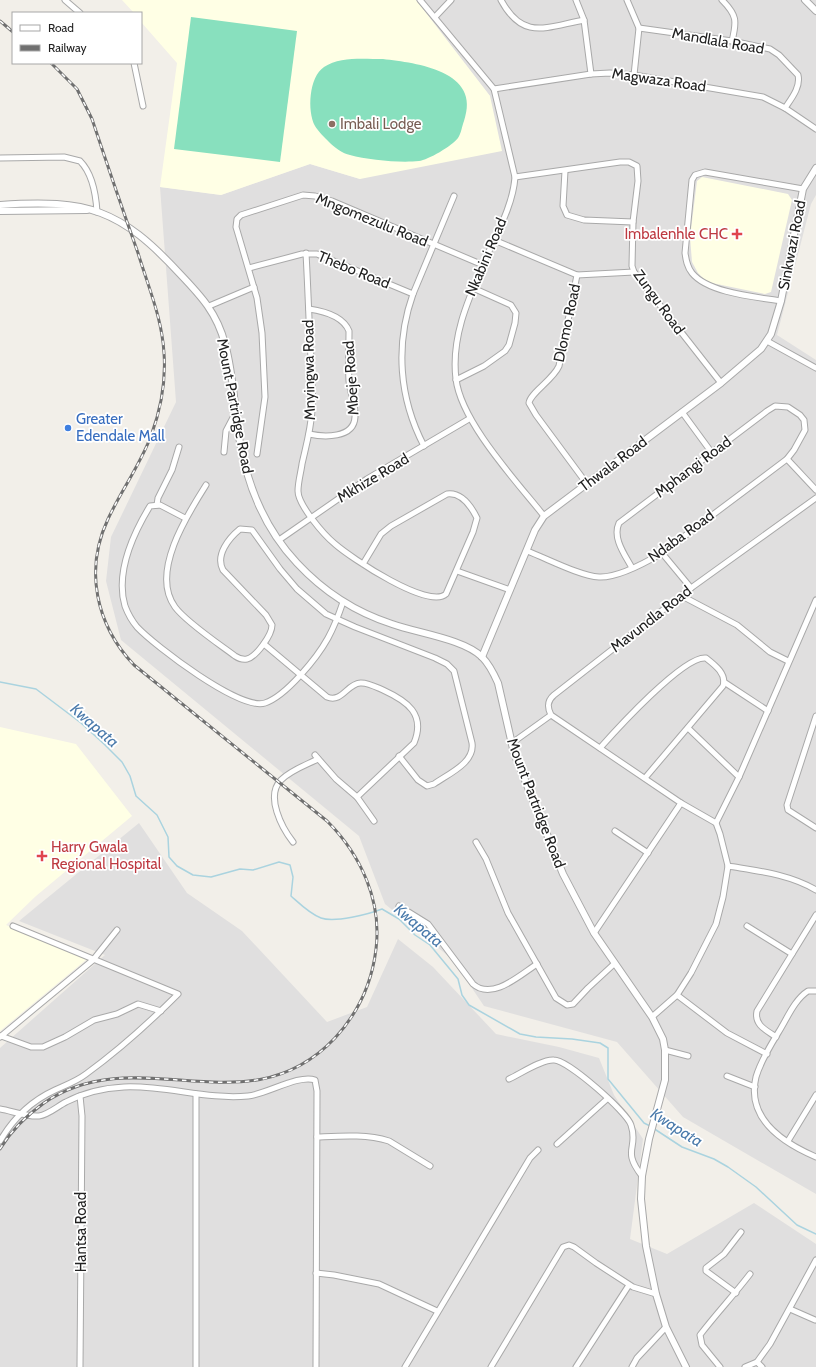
<svg xmlns="http://www.w3.org/2000/svg" width="816" height="1367" font-family="Cabin,sans-serif">
<style>
.residential{fill:#e0dfdf}
.education{fill:#ffffe5}
.pitch{fill:#88e0be}
.lines{fill:none;stroke-linecap:round;stroke-linejoin:round}
.stream{stroke:#aad3df;stroke-width:1.5}
.minor-casing{stroke:#a9a9a9;stroke-width:7}
.tertiary-casing{stroke:#a9a9a9;stroke-width:8}
.minor{stroke:#fff;stroke-width:5}
.tertiary{stroke:#fff;stroke-width:6}
.rail-casing{stroke:#707070;stroke-width:3}
.rail{stroke:#fff;stroke-width:1.5;stroke-dasharray:4.5;stroke-linecap:butt}
.education-dot{fill:#8d6e63;stroke:#fff;stroke-width:1.5}
.health-dot{fill:#e0444e;stroke:#fff;stroke-width:1.5}
.shop-dot{fill:#3f7fe0;stroke:#fff;stroke-width:1.5}
.labels{text-anchor:middle;stroke-width:3.5;stroke-linejoin:round;paint-order:stroke}
.street-label{font-size:15px;fill:#222;stroke:#fff}
.education-label{font-size:15px;fill:#785e54;stroke:#fff;text-anchor:start}
.health-label{font-size:15px;fill:#be3a42;stroke:#fff;text-anchor:end}
.shop-label{font-size:15px;fill:#366cbe;stroke:#fff;text-anchor:start}
.water-label{font-size:16px;font-style:italic;fill:#4a7aab;stroke:#fff}
</style>
<rect width="100%" height="100%" fill="#f2efe9"/>
<g class="residential">
<path d="M416 0H816V195L811 204 777 335 816 360V1194L683 1117 617 1042 484 1006 453 960 385 904 359 836 121 640 106 581 111 537 176 402 160 187 221 195 310 164 360 179 490 96Z"/>
<path d="M139 823 187 893 242 931 327 1022 367 1007 398 939 433 967 496 1034 559 1047 599 1058 614 1095 643 1139 630 1239 667 1254 754 1203 816 1244V1367H0V1048L105 955 19 921Z"/>
</g>
<g class="education">
<path d="M122 0H416L490 96 502 151 360 179 310 164 221 195 160 187 177 63 141 22V13H134Z"/>
<path d="M702 177 788 194 792 200 771 292 765 294 707 282 698 273 692 262 690 237 697 181Z"/>
<path d="M0 727 76 744 132 816 36 896 6 925 87 959 0 1031Z"/>
</g>
<g class="pitch">
<path d="M191 17 297 31 280 162 174 149Z"/>
<path d="M383 59C417 63 482 71 464 121 462 126 461 134 458 138 452 146 428 160 419 161 400 163 368 160 350 155 343 154 334 147 329 142 325 138 318 131 315 126 307 111 309 77 324 67 340 56 365 59 383 59Z"/>
</g>
<g class="lines">
<g class="stream">
<path d="M0 682 36 689 81 723 104 744 122 762 130 776 136 796 157 815 168 837 169 857 177 866 193 875 211 877 240 869 253 870 279 862 290 865 293 877 291 896C300 904 310 914 321 918 335 923 369 914 382 909L399 919 415 935 430 945 458 979 462 995 469 1005 520 1034 536 1037 572 1039 600 1043 608 1048V1079L644 1123 650 1126"/>
<path d="M653 1128 682 1147 714 1159 728 1167 756 1187 797 1225 816 1234"/>
</g>
<g class="minor-casing">
<g id="minor">
<path d="M65 0 80 13"/>
<path d="M420 0 494 89 515 177C513 207 494 238 483 265 467 302 451 339 456 379 461 422 517 482 544 516"/>
<path d="M501 0C523 41 546 27 584 20"/>
<path d="M576 0 584 20 591 74"/>
<path d="M627 0 639 28 634 75"/>
<path d="M722 0C737 15 737 21 732 41"/>
<path d="M435 17 451 0"/>
<path d="M639 28 732 41 770 49 779 55 798 75C801 87 791 99 785 108"/>
<path d="M134 63 143 106"/>
<path d="M494 89 591 74 610 73 634 75 763 97 785 108 816 129"/>
<path d="M0 158 64 157 80 161C93 174 96 195 97 212"/>
<path d="M565 171 563 206 567 215 584 220 633 222"/>
<path d="M515 177 620 162H629L637 166 638 181 633 222 632 266 634 272 721 383"/>
<path d="M494 240 577 275 634 272"/>
<path d="M306 253C308 289 309 324 311 359 311 376 314 393 312 410 311 429 306 446 302 464 301 472 298 482 298 491 298 505 324 535 335 544 351 558 429 610 446 594L473 532 477 518C471 506 461 492 447 494L391 526 381 534 363 564"/>
<path d="M249 268 302 254H317L413 294"/>
<path d="M577 275 559 366C553 380 530 393 529 403L536 415 587 484"/>
<path d="M781 301C756 297 708 293 692 273 687 267 686 260 685 253L692 180 695 175 705 172 803 189"/>
<path d="M209 306 254 287"/>
<path d="M309 309C323 311 343 316 349 331 349 348 348 364 349 381 350 393 356 405 355 417 354 439 323 437 309 434"/>
<path d="M767 341 816 368"/>
<path d="M456 380 484 366 505 351 509 345 515 323 516 313 511 305 473 288"/>
<path d="M682 412 712 453"/>
<path d="M424 446C399 398 395 345 413 294L454 196"/>
<path d="M224 452 226 431 236 412"/>
<path d="M257 454 265 397 262 333 257 298 236 227 237 219 241 215 303 195 315 196 332 201 483 265"/>
<path d="M787 459 816 490"/>
<path d="M206 485C187 515 150 573 175 607 186 622 219 644 235 656 238 658 242 660 247 659 256 657 272 635 272 625L266 615 223 570C215 555 229 538 240 529L252 530 280 569 297 589 326 614 355 627 435 658 447 664 454 671 472 743C475 763 448 774 434 784L427 786 418 780 399 756"/>
<path d="M157 505 158 498 172 470 179 447"/>
<path d="M185 518 160 505 150 506C133 534 115 572 125 606 128 614 132 621 137 627 155 646 240 711 265 703 286 696 317 658 328 638 334 627 339 614 343 602"/>
<path d="M279 540 367 479 469 419"/>
<path d="M527 551C546 558 580 576 599 577 618 578 645 563 662 553L787 459 794 450 805 430 804 420 800 415 788 407 775 406 767 411 619 523C612 538 625 555 632 568"/>
<path d="M662 553 691 588"/>
<path d="M457 571 510 590"/>
<path d="M682 596 737 625 770 652 788 661"/>
<path d="M264 644 327 697C342 703 347 684 360 683 367 682 376 687 383 690 407 701 426 714 414 743L357 797"/>
<path d="M724 682 768 711"/>
<path d="M816 716 787 805 788 810 816 828"/>
<path d="M688 728 739 777"/>
<path d="M512 743 551 715"/>
<path d="M600 748C616 730 684 655 706 658 715 665 727 674 723 686L645 778"/>
<path d="M315 755 336 779 357 797 374 821"/>
<path d="M716 823 739 777 816 600"/>
<path d="M615 831 648 853"/>
<path d="M293 842C282 828 265 796 281 780 291 770 306 765 318 759"/>
<path d="M476 842 486 859 508 913 556 998 567 1005 573 1004 588 988 614 964"/>
<path d="M728 866C758 871 789 874 816 890"/>
<path d="M399 906 428 924 473 984C492 1001 520 975 537 964"/>
<path d="M747 926 792 954"/>
<path d="M594 933 681 803"/>
<path d="M816 991H808C794 1000 787 1019 778 1033 770 1046 760 1063 756 1077 746 1119 783 1143 816 1157"/>
<path d="M677 995 727 1033 767 1054"/>
<path d="M652 1017 677 995 691 973 716 924 723 897 728 866 720 834 716 823 681 803 551 715C547 707 547 701 554 695L691 588 816 498"/>
<path d="M1 1036 31 1047H43L65 1037 94 1020 117 1014 138 1004 161 1011"/>
<path d="M0 1037 93 960 117 930"/>
<path d="M776 1037C766 1030 754 1025 757 1011L816 915"/>
<path d="M665 1050 688 1056"/>
<path d="M727 1076 755 1087"/>
<path d="M509 1079C520 1074 542 1059 554 1060 568 1060 627 1112 631 1125 639 1149 621 1149 642 1176"/>
<path d="M0 1109C12 1111 27 1117 39 1116 48 1115 58 1106 66 1102 83 1093 105 1088 124 1087 166 1085 206 1100 248 1096 267 1094 299 1074 315 1080L317 1091 316 1367"/>
<path d="M317 1137C341 1136 366 1134 389 1141L430 1166"/>
<path d="M0 1141C14 1117 31 1101 55 1090 66 1085 77 1081 86 1074 119 1050 149 1023 178 994L13 926"/>
<path d="M788 1141 816 1095"/>
<path d="M557 1144 607 1099"/>
<path d="M316 1273 334 1275 379 1284 437 1311"/>
<path d="M736 1293 706 1271V1268L724 1254 741 1232"/>
<path d="M790 1309 815 1320"/>
<path d="M757 1362 770 1344 816 1260"/>
<path d="M80 1367 82 1116 80 1096"/>
<path d="M196 1367V1094"/>
<path d="M405 1367 530 1158 538 1150"/>
<path d="M491 1367 563 1247 569 1245 574 1247 596 1263 633 1287 656 1294"/>
<path d="M576 1367 629 1285"/>
<path d="M632 1367 637 1358 666 1327"/>
<path d="M720 1367 702 1345 700 1335C716 1314 734 1295 750 1274"/>
<path d="M745 1367 757 1362 762 1367"/>
</g>
</g>
<g class="tertiary-casing">
<g id="tertiary">
<path d="M805 0 816 11"/>
<path d="M0 205C88 199 120 209 180 274 201 296 217 313 225 344 233 372 234 402 238 431 245 479 263 527 297 563 323 591 355 612 392 624 417 633 464 639 482 657 489 664 494 674 498 683L514 753 563 874 594 933 652 1017 663 1039 665 1050V1080L649 1139 642 1176 641 1199 646 1246 656 1294 666 1327 686 1367"/>
<path d="M0 211 87 210"/>
<path d="M482 657 535 530 544 516 721 383 761 349 771 334 781 301 803 189 816 168"/>
</g>
</g>
<use href="#minor" class="minor"/>
<use href="#tertiary" class="tertiary"/>
<g class="rail-casing">
<g id="rail">
<path d="M0 21 13 32"/>
<path d="M0 1149C11 1131 27 1115 44 1103 139 1038 247 1131 335 1038 358 1013 372 983 376 949 382 901 361 855 327 821L134 665C96 625 84 570 108 519 121 491 140 465 151 436 161 409 166 381 164 353 162 318 148 286 138 253 122 208 107 164 92 119L77 89 51 63"/>
</g>
</g>
<use href="#rail" class="rail"/>
</g>
<circle class="education-dot" cx="332" cy="124" r="4"/>
<g class="health-dot">
<path d="M735 228h4v4h4v4h-4v4h-4v-4h-4v-4h4z"/>
<path d="M40 850h4v4h4v4h-4v4h-4v-4h-4v-4h4z"/>
</g>
<circle class="shop-dot" cx="68" cy="428" r="4"/>
<g class="labels">
<g class="street-label">
<text transform="translate(718 41) rotate(10)" y="5">Mandlala Road</text>
<text transform="translate(659 80) rotate(8)" y="5">Magwaza Road</text>
<text transform="translate(372 220) rotate(22)" y="5">Mngomezulu Road</text>
<text transform="translate(792 245) rotate(-79)" y="5">Sinkwazi Road</text>
<text transform="translate(486 257) rotate(-67)" y="5">Nkabini Road</text>
<text transform="translate(354 270) rotate(22)" y="5">Thebo Road</text>
<text transform="translate(659 302) rotate(54)" y="5">Zungu Road</text>
<text transform="translate(567 323) rotate(-78)" y="5">Dlomo Road</text>
<text transform="translate(309 370) rotate(-91)" y="5">Mnyingwa Road</text>
<text transform="translate(351 378) rotate(-94)" y="5">Mbeje Road</text>
<text transform="translate(235 406) rotate(79)" y="5">Mount Partridge Road</text>
<text transform="translate(613 464) rotate(-37)" y="5">Thwala Road</text>
<text transform="translate(693 467) rotate(-37)" y="5">Mphangi Road</text>
<text transform="translate(373 478) rotate(-31)" y="5">Mkhize Road</text>
<text transform="translate(681 536) rotate(-36)" y="5">Ndaba Road</text>
<text transform="translate(651 619) rotate(-38)" y="5">Mavundla Road</text>
<text transform="translate(536 803) rotate(69)" y="5">Mount Partridge Road</text>
<text transform="translate(81 1232) rotate(-90)" y="5">Hantsa Road</text>
</g>
<g class="education-label">
<text x="340" y="129">Imbali Lodge</text>
</g>
<g class="health-label">
<text x="728" y="239">Imbalenhle CHC</text>
<text x="51" y="852" text-anchor="start">Harry Gwala<tspan x="51" dy="17">Regional Hospital</tspan></text>
</g>
<g class="shop-label">
<text x="76" y="424">Greater<tspan x="76" dy="17">Edendale Mall</tspan></text>
</g>
<g class="water-label">
<text transform="translate(95 725) rotate(41)" y="6">Kwapata</text>
<text transform="translate(419 925) rotate(40)" y="6">Kwapata</text>
<text transform="translate(677 1127) rotate(32)" y="6">Kwapata</text>
</g>
</g>
<rect x="12" y="12" width="130" height="52" fill="#ffffff" stroke="#a7a7a7"/>
<rect x="20" y="25" width="20" height="6" fill="#ffffff" stroke="#a7a7a7"/>
<text x="48" y="32" font-size="12" fill="#222222">Road</text>
<rect x="20" y="45" width="20" height="6" fill="#707070" stroke="#a7a7a7"/>
<text x="48" y="52" font-size="12" fill="#222222">Railway</text>
</svg>
